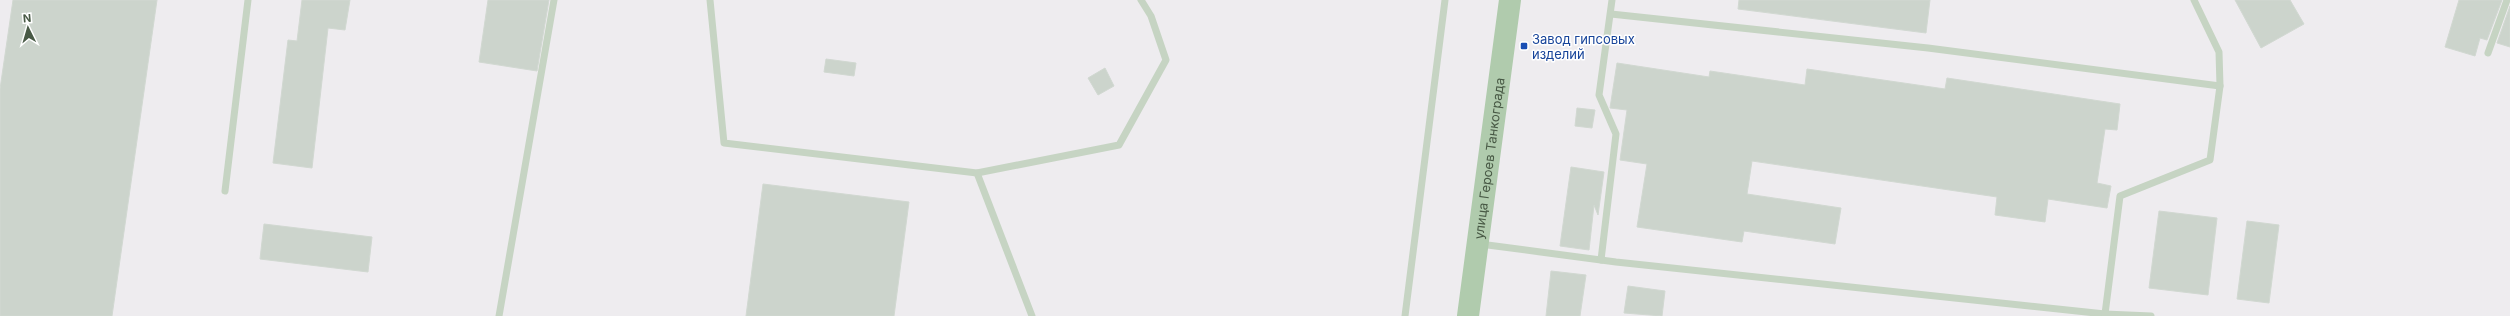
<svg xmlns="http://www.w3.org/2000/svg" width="2510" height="316" font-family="Inter,sans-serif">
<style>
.building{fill:#ccd4cc;stroke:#d1d8d1}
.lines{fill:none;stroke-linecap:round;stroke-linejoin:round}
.lane{stroke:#c6d4c3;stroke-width:7}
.primary{stroke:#b0cbad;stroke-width:22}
.transit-dot{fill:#1a4fb4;stroke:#fff;stroke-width:1.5}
.labels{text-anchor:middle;stroke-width:3;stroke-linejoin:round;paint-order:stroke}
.transit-label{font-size:13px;fill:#164399;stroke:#fff;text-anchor:start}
.street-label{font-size:13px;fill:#485945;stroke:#fff}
</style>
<rect width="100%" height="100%" fill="#eeecef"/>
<g class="building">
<path d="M13 0H157L112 316H0V89Z"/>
<path d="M302 0H350L345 30 328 28 312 168 273 163 288 40 297 41Z"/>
<path d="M488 0H549L537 71 479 62Z"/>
<path d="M1739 0H1930L1926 33 1738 9Z"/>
<path d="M2235 0H2290L2304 24 2261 48Z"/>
<path d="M2459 0H2502L2487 40 2480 38 2475 56 2445 47Z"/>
<path d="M2510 6V47L2497 43Z"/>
<path d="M826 59 856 63 854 76 824 72Z"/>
<path d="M1617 63 1709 77 1710 71 1805 85 1807 69 1945 89 1947 78 2120 104 2117 130 2105 129 2097 183 2111 186 2107 208 2048 199 2045 222 1995 215 1997 197 1752 161 1747 194 1841 208 1835 244 1744 231 1742 242 1637 227 1647 164 1620 160 1627 110 1610 108Z"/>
<path d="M1105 68 1114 86 1098 95 1088 78Z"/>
<path d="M1577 108 1595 110 1592 128 1575 126Z"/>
<path d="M1571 167 1604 172 1598 215 1594 205 1589 250 1560 246Z"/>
<path d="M763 184 909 202 894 316H746Z"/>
<path d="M2159 211 2217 218 2208 295 2149 288Z"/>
<path d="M2247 221 2279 225 2269 303 2237 299Z"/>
<path d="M264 224 372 237 368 272 260 259Z"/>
<path d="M1551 271 1586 275 1580 316H1546Z"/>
<path d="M1628 286 1665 291 1662 316 1624 313Z"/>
</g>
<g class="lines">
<g class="lane">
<path d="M710 0 724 143 977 173 1119 145 1166 60 1151 16 1141 0"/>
<path d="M1611 14 1928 48 2220 86"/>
<path d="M2488 53 2507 0"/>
<path d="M977 173 1032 316"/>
<path d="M225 191 248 0"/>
<path d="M1480 244 1616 262 2105 314 2120 196 2210 160 2220 86 2219 52 2194 0"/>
<path d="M1601 260 1616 134 1599 95 1612 0"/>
<path d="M2105 314 2151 316"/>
<path d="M499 316 554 0"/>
<path d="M1405 316 1445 0"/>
</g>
<path class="primary" id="s1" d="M1468 316 1510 0"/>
</g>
<rect class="transit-dot" x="1520" y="42" width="8" height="8" rx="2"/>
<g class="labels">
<g class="transit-label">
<text x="1532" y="44">Завод гипсовых<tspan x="1532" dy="15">изделий</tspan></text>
</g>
<g class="street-label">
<text dy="5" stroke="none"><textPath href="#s1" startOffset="159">улица Героев Танкограда</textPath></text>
</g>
</g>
<g transform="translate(28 28) rotate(355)" stroke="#ffffff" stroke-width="3" paint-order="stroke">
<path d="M0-3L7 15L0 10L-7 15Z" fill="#485945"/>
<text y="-6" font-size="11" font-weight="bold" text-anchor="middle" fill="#485945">N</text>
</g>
</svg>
